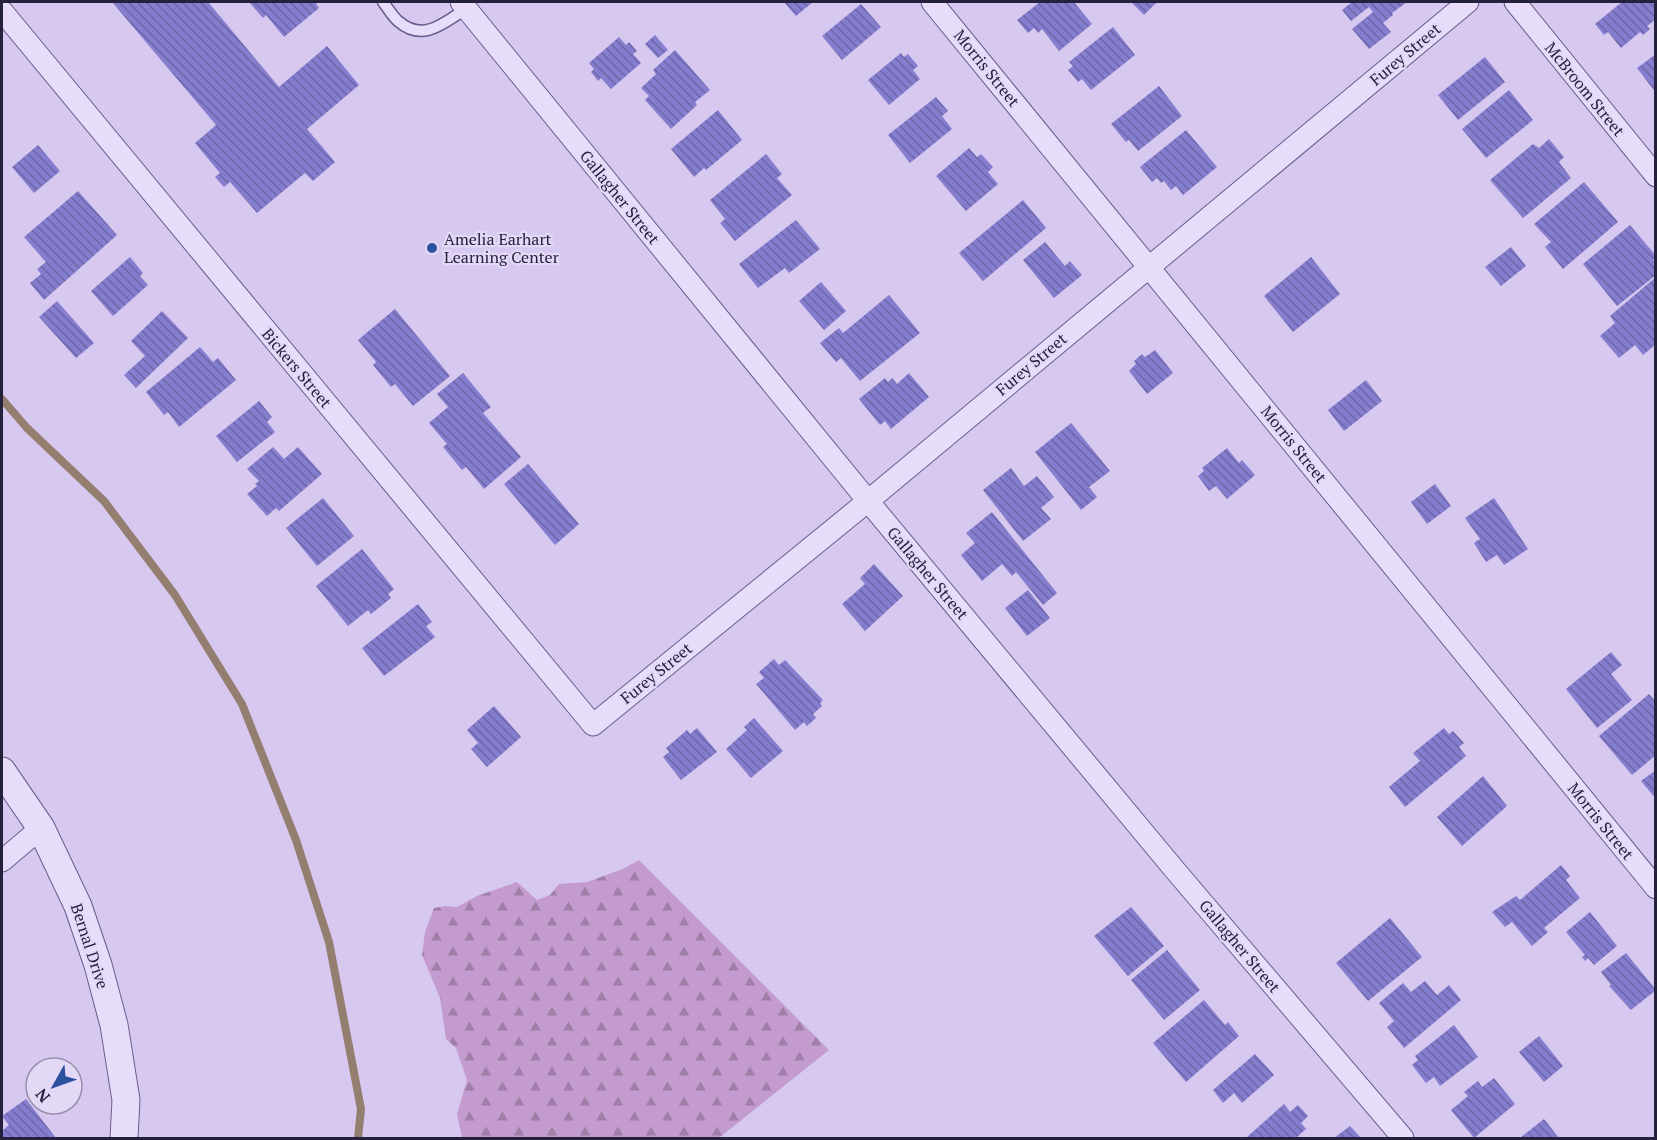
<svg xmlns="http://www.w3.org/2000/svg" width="1657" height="1140" font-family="'PT Serif',serif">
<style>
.forest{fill:url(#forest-firs)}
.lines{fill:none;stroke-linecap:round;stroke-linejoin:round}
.stream{stroke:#937e6f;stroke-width:8}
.building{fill:url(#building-back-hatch)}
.service-casing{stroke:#675c8c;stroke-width:13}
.minor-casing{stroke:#675c8c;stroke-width:23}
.tertiary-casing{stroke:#675c8c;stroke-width:29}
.service{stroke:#e7dcfa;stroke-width:10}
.minor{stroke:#e7dcfa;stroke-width:21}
.tertiary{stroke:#e7dcfa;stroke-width:27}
.poi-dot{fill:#2b509d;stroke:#e4d8f7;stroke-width:2}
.labels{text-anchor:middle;stroke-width:4.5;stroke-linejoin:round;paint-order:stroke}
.street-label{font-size:16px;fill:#25203c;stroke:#e4d8f7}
.poi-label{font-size:16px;fill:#25203c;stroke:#e4d8f7;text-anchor:start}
</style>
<defs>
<pattern id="forest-firs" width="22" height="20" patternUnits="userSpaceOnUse" patternTransform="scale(1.5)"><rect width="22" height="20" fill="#c49bce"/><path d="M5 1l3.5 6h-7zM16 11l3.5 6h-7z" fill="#9f7ea8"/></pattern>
<pattern id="building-back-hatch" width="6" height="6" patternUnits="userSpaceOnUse" patternTransform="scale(1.5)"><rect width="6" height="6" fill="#857dce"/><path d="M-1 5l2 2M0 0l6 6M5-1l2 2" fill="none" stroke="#6d66a8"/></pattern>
</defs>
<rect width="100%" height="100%" fill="#d7c8f0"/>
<path class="forest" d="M639 860 829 1050 719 1138H462L457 1114 467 1080 456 1048 446 1039 440 998 422 955 425 932 434 908 446 906 457 907 477 896 517 882 537 900 550 895 559 884 587 882 623 869Z"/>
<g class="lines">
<path class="stream" d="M2 399 27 428 104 501 175 595 242 704 296 840 329 942 361 1109 358 1138"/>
</g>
<g class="building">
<path d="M112 2H208L279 87 327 46 359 85 307 129 335 162 313 181 305 173 257 213 230 182 224 187 215 177 220 173 195 143 216 125Z"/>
<path d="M249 2H315L319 8 284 37 266 15 263 18Z"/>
<path d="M784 2H813L796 16Z"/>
<path d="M1040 2H1074L1092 24 1059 51 1042 29 1038 33 1034 28 1028 33 1017 20Z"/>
<path d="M1131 2H1157L1144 15Z"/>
<path d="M1352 2H1407L1392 13 1393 15 1383 23 1391 32 1369 49 1352 29 1373 12 1369 7 1351 21 1342 10Z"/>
<path d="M1622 2H1656V19L1647 26 1650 29 1643 35 1640 32 1621 48 1608 32 1604 35 1595 24Z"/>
<path d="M861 4 881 27 842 60 822 36Z"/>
<path d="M1113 27 1135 55 1091 90 1082 79 1078 82 1068 70 1073 66 1069 62Z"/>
<path d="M655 35 668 50 658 58 645 44Z"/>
<path d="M619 37 626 45 629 42 637 51 633 54 641 63 611 89 601 78 598 81 591 72 594 69 589 63Z"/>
<path d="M675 50 710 90 695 102 697 105 671 129 645 100 649 96 641 88 656 74 653 70Z"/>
<path d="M901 53 904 57 908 54 918 66 913 70 920 79 889 105 868 80Z"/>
<path d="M1656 54V93L1637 68Z"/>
<path d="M1485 57 1505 82 1458 120 1438 95Z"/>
<path d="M1159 86 1182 116 1138 151 1129 140 1126 142 1111 124Z"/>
<path d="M1509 90 1533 120 1486 158 1462 129Z"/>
<path d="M936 97 948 111 942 116 952 129 910 163 888 135Z"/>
<path d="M718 110 742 140 706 170 704 168 694 177 671 149Z"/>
<path d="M1186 130 1217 167 1183 195 1176 186 1171 190 1164 181 1161 183 1157 178 1152 182 1140 167Z"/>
<path d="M1549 139 1564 157 1559 162 1571 178 1523 218 1490 180 1533 144 1539 148Z"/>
<path d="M38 145 60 171 34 193 12 167Z"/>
<path d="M969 148 977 157 981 154 993 167 988 172 998 184 966 211 936 176Z"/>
<path d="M766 154 782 174 777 178 792 195 735 241 720 223 725 219 710 200Z"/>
<path d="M1584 182 1618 222 1563 269 1545 247 1551 242 1534 224Z"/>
<path d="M78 191 117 235 44 300 30 283 41 274 37 269 46 262 24 237Z"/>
<path d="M1023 200 1046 228 983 281 959 253Z"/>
<path d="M796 220 820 249 789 273 785 268 758 288 739 264Z"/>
<path d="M1630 225 1656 256 1653 260 1656 263V275L1617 306 1583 264Z"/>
<path d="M1045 242 1065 266 1070 261 1082 275 1054 298 1023 260Z"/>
<path d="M1511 247 1526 266 1501 286 1485 267Z"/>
<path d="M130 257 143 273 140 276 148 285 113 316 91 291Z"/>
<path d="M1311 257 1340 294 1293 332 1264 296Z"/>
<path d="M1656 277V344L1643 355 1635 345 1619 358 1600 336 1615 323 1610 316Z"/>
<path d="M821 282 846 311 824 330 799 301Z"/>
<path d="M889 295 920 333 860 381 841 358 836 362 820 343 839 328 843 333Z"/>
<path d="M57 301 94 343 76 358 39 317Z"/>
<path d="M395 309 450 376 413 406 395 384 391 387 373 365 376 362 358 340Z"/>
<path d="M162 311 188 338 136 388 124 375 145 356 131 341Z"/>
<path d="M200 347 213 362 218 358 236 380 179 427 168 412 164 415 146 392Z"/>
<path d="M1155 350 1173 373 1147 394 1129 371 1136 364 1134 361 1142 354 1145 357Z"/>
<path d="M463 373 491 407 483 413 521 457 484 489 466 467 462 470 443 447 447 444 429 423 448 407 437 394Z"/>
<path d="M909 373 929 397 891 429 885 421 880 425 859 399 885 378 888 382 892 378 897 384Z"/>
<path d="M1366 380 1382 401 1344 431 1328 410Z"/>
<path d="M259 401 272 417 267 422 275 432 237 462 216 436Z"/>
<path d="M1071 423 1110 471 1089 487 1097 497 1081 510 1035 452Z"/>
<path d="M273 447 284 459 298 447 322 474 279 511 276 508 267 516 247 494 257 486 255 484 259 481 247 469Z"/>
<path d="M1227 448 1239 463 1242 460 1255 475 1227 499 1216 486 1209 491 1198 476 1204 471 1202 468Z"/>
<path d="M528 464 579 524 555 545 504 484Z"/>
<path d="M1011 468 1024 486 1037 476 1054 497 1041 508 1051 519 1023 541 983 490Z"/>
<path d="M1435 484 1451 506 1427 524 1411 502Z"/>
<path d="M323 498 354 536 317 566 286 528Z"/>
<path d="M1494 498 1528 549 1504 565 1497 555 1486 562 1474 543 1480 539 1465 518Z"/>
<path d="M992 512 1057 593 1043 605 1016 572 1012 576 1002 564 982 581 961 555 975 543 966 533Z"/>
<path d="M362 549 394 589 388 594 391 598 371 614 368 610 348 626 316 586Z"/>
<path d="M874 564 903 596 865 631 842 604 865 584 860 578Z"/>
<path d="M1028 590 1050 618 1027 636 1005 608Z"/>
<path d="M418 604 432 622 426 626 435 637 384 676 362 648Z"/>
<path d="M1611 652 1622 665 1611 674 1632 700 1597 728 1566 689Z"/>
<path d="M774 659 779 665 785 660 823 700 820 703 822 706 813 714 816 718 807 726 804 722 795 730 756 684 764 678 759 672Z"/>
<path d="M1649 694 1656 702V755L1632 775 1599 736Z"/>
<path d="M494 706 521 737 487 767 471 749 478 743 467 730Z"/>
<path d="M754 718 783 751 751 778 726 749 747 730 744 727Z"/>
<path d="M697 728 717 752 681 780 663 757 669 752 666 748 687 730 690 734Z"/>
<path d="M1444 728 1449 734 1453 731 1464 743 1459 747 1466 756 1405 807 1389 787 1420 761 1413 753Z"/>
<path d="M1656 770V799L1641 781Z"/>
<path d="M1483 776 1507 806 1462 846 1437 817Z"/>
<path d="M1561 865 1570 876 1566 880 1580 898 1544 928 1548 932 1532 946 1512 922 1505 927 1492 912 1516 896 1520 900Z"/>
<path d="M1131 907 1164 946 1128 976 1094 936Z"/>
<path d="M1590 912 1617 946 1594 965 1588 958 1585 961 1582 957 1585 955 1566 932Z"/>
<path d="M1390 918 1422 957 1368 1001 1336 963Z"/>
<path d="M1167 950 1200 990 1164 1020 1131 980Z"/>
<path d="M1626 953 1656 990 1631 1010 1609 986 1611 985 1601 972Z"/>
<path d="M1425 981 1437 995 1449 985 1461 1000 1404 1048 1387 1027 1394 1021 1379 1003 1403 983 1411 992Z"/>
<path d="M1204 1000 1225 1025 1228 1022 1239 1036 1186 1082 1153 1043Z"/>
<path d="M1454 1025 1478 1057 1440 1086 1434 1077 1426 1083 1412 1065 1418 1060 1415 1056Z"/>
<path d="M1539 1036 1563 1066 1544 1082 1519 1052Z"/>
<path d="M1255 1054 1274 1075 1242 1103 1234 1093 1223 1103 1213 1090Z"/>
<path d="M1494 1078 1515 1104 1474 1138 1451 1110 1468 1096 1464 1092 1478 1081 1482 1087Z"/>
<path d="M26 1099 56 1138H2V1131L9 1125 2 1116Z"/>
<path d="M1284 1104 1290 1112 1298 1105 1308 1116 1301 1123 1306 1129 1296 1138H1249L1247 1137Z"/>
<path d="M1544 1119 1559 1138H1520Z"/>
<path d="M1350 1126 1361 1138H1334Z"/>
</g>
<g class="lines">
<g class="service-casing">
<path id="service" d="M383 2C388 8 392 16 398 21 423 43 444 23 467 8"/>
</g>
<g class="minor-casing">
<g id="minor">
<path d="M461 2 868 501 1174 869 1403 1138"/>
<path d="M932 2 1656 888"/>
<path d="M1515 2 1656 176"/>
<path d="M2 11 593 725 868 501 1468 2"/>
<path d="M2 861 41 828"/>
</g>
</g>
<g class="tertiary-casing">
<path id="tertiary" d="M2 771 41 828 78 906 98 965 114 1025 126 1100 124 1138"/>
</g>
<use href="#service" class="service"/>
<use href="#minor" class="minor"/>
<use href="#tertiary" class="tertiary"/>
</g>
<circle class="poi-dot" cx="432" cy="248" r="6"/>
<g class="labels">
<g class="street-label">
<text transform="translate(1405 54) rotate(-40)" y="6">Furey Street</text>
<text transform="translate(987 68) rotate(51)" y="6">Morris Street</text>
<text transform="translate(1585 89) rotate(51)" y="6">McBroom Street</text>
<text transform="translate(620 197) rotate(51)" y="6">Gallagher Street</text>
<text transform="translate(1031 364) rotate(-40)" y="6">Furey Street</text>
<text transform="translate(297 368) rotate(50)" y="6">Bickers Street</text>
<text transform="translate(1294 444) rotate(51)" y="6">Morris Street</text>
<text transform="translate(928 573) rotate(50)" y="6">Gallagher Street</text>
<text transform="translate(656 673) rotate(-39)" y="6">Furey Street</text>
<text transform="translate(1601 821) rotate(51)" y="6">Morris Street</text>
<text transform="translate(90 946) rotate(72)" y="6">Bernal Drive</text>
<text transform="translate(1240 946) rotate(50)" y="6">Gallagher Street</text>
</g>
<g class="poi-label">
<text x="444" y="245">Amelia Earhart<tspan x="444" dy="18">Learning Center</tspan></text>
</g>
</g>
<rect width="1657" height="1140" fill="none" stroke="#25203c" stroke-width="6"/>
<g transform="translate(54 1086) rotate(230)"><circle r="28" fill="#e4d8f7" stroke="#988eac" stroke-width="1.5"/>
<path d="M0-4.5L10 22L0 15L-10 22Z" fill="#2b509d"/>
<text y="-9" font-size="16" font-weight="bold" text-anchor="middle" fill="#25203c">N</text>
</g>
</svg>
